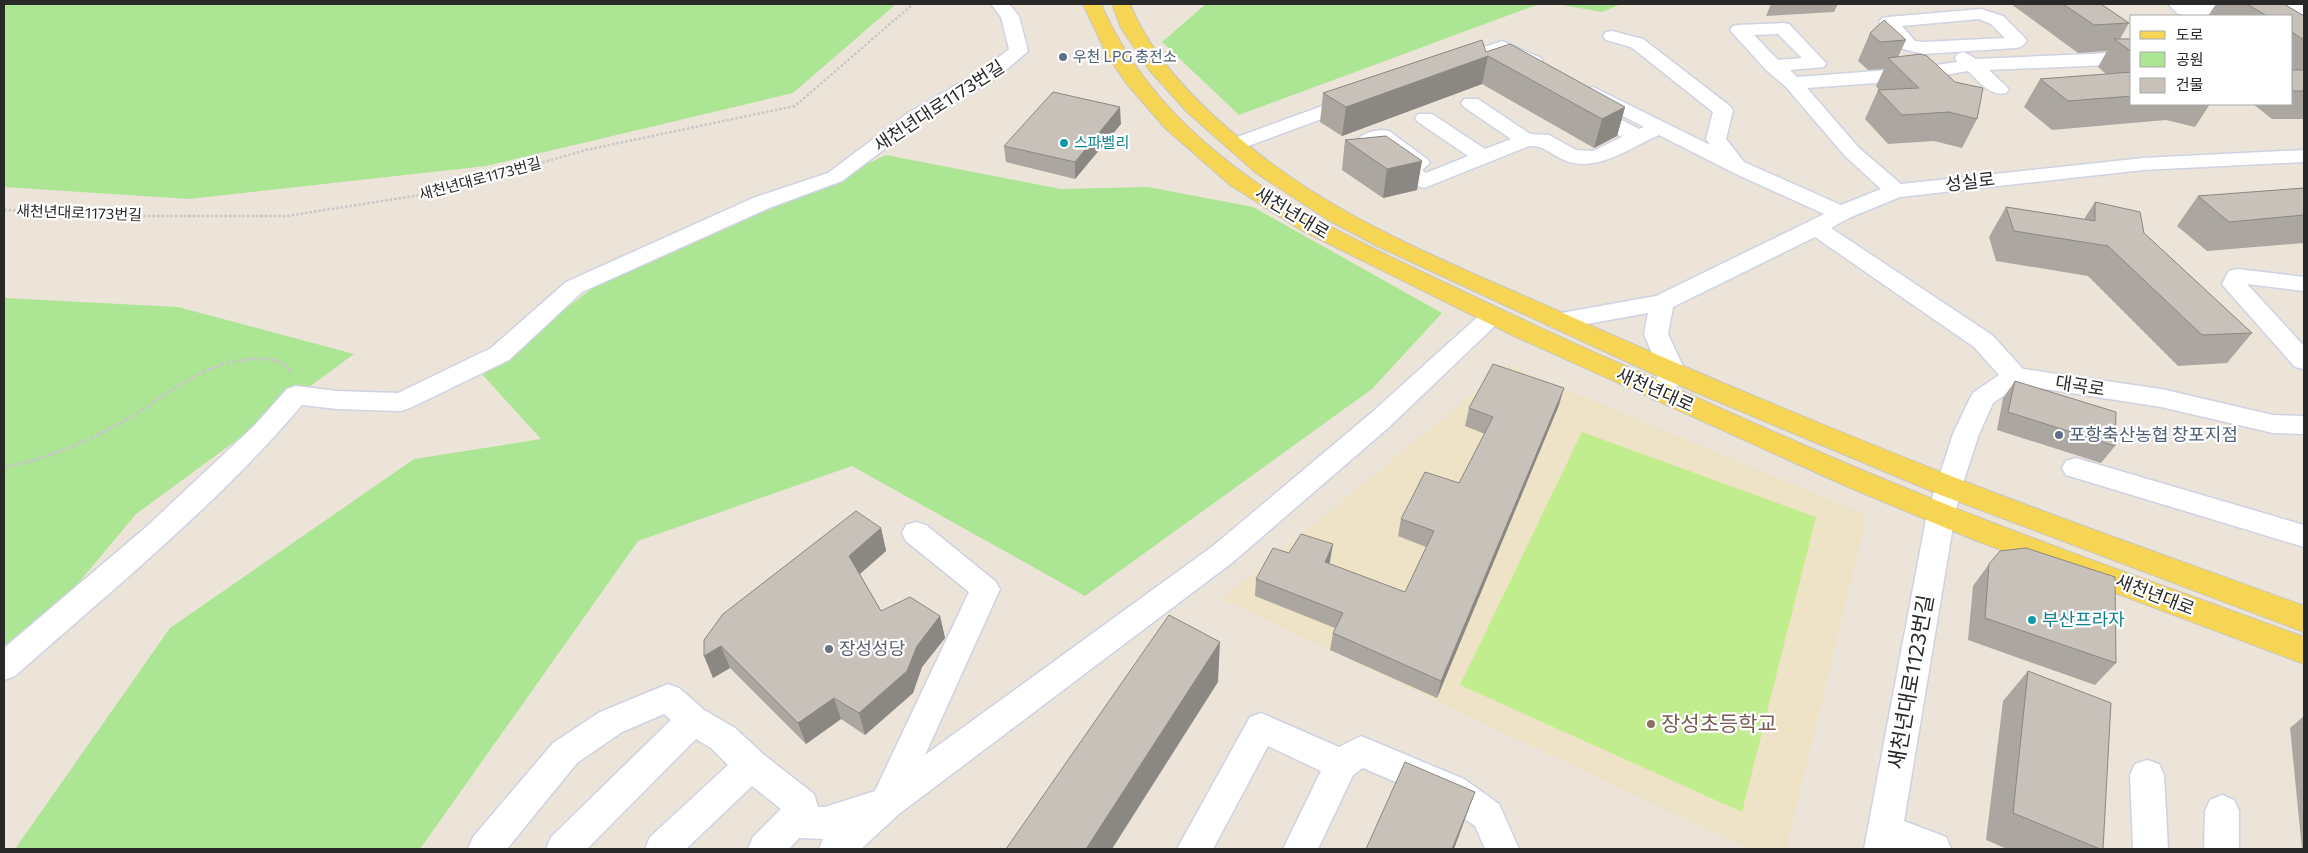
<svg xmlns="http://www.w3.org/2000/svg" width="2308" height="853" font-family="Commissioner,'Noto Sans KR',sans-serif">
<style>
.education{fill:#eee3c7}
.green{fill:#ace593}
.pitch{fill:#c2ed8e}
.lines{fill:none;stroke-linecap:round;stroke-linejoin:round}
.minor-casing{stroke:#ced2e2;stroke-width:3}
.major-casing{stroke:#c7c7c7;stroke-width:2}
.path-far1{stroke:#c7c7c7;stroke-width:2.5;stroke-dasharray:2.5 2;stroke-linecap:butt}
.path{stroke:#c7c7c7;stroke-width:3;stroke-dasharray:4 2.5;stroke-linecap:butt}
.minor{fill:#fff;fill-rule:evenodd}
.major{fill:#f6d454;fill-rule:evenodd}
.wall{fill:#aba69f}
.shaded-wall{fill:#8b8782}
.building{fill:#c7c1b9;stroke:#8b8782}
.service-dot{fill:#5c6f8a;stroke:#fff;stroke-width:2}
.culture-dot{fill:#0f9aa8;stroke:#fff;stroke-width:2}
.worship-dot{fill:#6b7280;stroke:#fff;stroke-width:2}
.education-dot{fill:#8d6e63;stroke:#fff;stroke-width:2}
.labels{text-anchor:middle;stroke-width:4.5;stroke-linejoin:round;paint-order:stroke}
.far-service-label{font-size:15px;fill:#4e5e75;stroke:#fff;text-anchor:start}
.far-culture-label{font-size:15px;fill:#0d838f;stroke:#fff;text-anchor:start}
.far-street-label{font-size:15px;fill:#282828;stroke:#fff}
.street-label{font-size:18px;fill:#282828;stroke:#fff}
.service-label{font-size:18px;fill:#4e5e75;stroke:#fff;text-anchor:start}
.culture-label{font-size:18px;fill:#0d838f;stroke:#fff;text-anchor:start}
.worship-label{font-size:18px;fill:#5b616d;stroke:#fff;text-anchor:start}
.near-street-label{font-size:21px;fill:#282828;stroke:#fff}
.near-education-label{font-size:21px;fill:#785e54;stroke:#fff;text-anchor:start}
</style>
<rect width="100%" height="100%" fill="#ece4d9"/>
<path class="education" d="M1508 365 1867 515 1786 849H1748L1222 599Z"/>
<g class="green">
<path d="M4 4H896L793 93 486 166 189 199 4 187Z"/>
<path d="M1206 4H1539L1239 115 1162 42Z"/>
<path d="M1557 4H1621L1602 12Z"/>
<path d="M886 155 1061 189 1148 187 1253 207 1442 313 1372 389 1085 596 852 466 638 541 420 849H15L170 628 414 459 541 439 480 372 597 285 784 203Z"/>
<path d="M4 298 178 307 354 354 136 514 4 672Z"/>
</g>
<path class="pitch" d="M1582 432 1816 517 1742 812 1460 685Z"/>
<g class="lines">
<g class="minor-casing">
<g id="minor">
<path d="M991 4H1009L1019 16 1028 51 998 77 922 121 842 181 769 208 582 292 509 360 410 408 401 411 337 409 302 405C217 505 113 589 15 676L4 680V648L145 528 255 425 287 389 296 386 337 391 398 393 491 348 566 282 753 198 828 173 908 113 984 69 1009 49 1001 17Z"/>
<path d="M2168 4H2304V14L2184 15 2178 14Z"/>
<path d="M1981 9 2003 16 2024 37 2027 41 2021 47 2015 48 1923 54 1903 49 1879 22 1882 18 1888 17ZM1979 19 1991 24 2005 38 1923 42 1915 41 1902 26Z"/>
<path d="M1783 23 1789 24 1826 63 1824 67 1790 70 1797 77 1916 68 1957 62 1955 58 1957 54 1964 52 1976 59 2132 52V64L1989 70 2009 89 2006 93C1990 97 1979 81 1968 71L1916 80 1807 88 1859 148 1901 184 2143 158 2304 150V162L2143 170 1900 197 1849 218 1831 228 1992 335 2023 369 2161 389 2273 415 2304 416V434L2273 433 2161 407 2019 385 1993 403 1979 434 1962 486 1955 514 1904 821 1946 837 1951 849H1864L1927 514 1953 434 1970 398 1974 392 1999 375 1974 347 1815 237 1673 307 1668 334 1686 373 1669 398 1660 401 1651 398 1647 392 1660 373 1644 334 1648 313 1559 329 1550 327 1547 321 1550 315 1656 296 1824 214 1736 174 1659 135C1631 147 1596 174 1564 160 1552 155 1544 145 1529 146L1424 188C1414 186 1403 178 1397 169L1405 162 1391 151 1389 157C1377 160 1362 153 1355 142 1361 133 1378 128 1389 131L1427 159 1430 163 1422 170 1426 173 1468 156 1418 122 1415 118 1418 114H1432L1485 149 1511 139 1464 107 1461 103 1464 99H1478L1530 134 1549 135 1576 150 1593 151 1622 137 1581 114 1578 110 1581 106H1595L1639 129 1644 127 1586 97 1583 93 1586 89 1593 87 1710 145 1706 139 1713 112 1631 47 1606 40 1603 36 1606 32 1612 31 1643 39 1730 106 1733 110 1726 139 1744 162 1841 205 1881 189 1845 156 1786 87 1766 70 1730 30 1733 26 1739 25ZM1778 34 1802 58 1778 60 1754 35Z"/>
<path d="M1502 41 1541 58 1543 62 1541 66H1527L1501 53 1453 70 1446 68 1444 64 1446 60Z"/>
<path d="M1355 94 1362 96 1365 100 1362 104 1243 148 1236 150 1229 148 1226 144 1229 140Z"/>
<path d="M2237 269 2304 277V291L2247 284 2304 346V369L2295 367 2226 289 2222 284 2229 271Z"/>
<path d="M1491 309 1499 312 1503 317 1499 322 1388 428 1233 562 899 814 861 849H819L823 839 799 838 789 849H748L753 837 781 809 752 786 686 849H645L650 837 728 765 711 748 696 739 587 849H546L551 837 671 720 664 714 622 732 577 763 507 849H468L473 837 553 743 600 712 668 684 679 688 704 710 735 728 763 754 814 794 818 807H825L875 791 969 592 906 541 902 533 906 525 916 522 926 525 995 581 1000 589 925 755 1213 546 1370 414 1483 312Z"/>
<path d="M2076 458 2304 525V547L2066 475 2062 468 2066 461Z"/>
<path d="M1261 713 1339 747 1361 736 1464 779 1499 804 1519 849H1485L1475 826 1440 801 1363 768 1353 775 1318 849H1283L1321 771 1268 746 1213 849H1177L1250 717Z"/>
<path d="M2147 760 2159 764 2164 775 2168 849H2133L2130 775 2135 764Z"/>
<path d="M2222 795 2234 800 2239 811V849H2204L2205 811 2210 800Z"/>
</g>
</g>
<g class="major-casing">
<g id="major">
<path d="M1083 4H1101C1133 77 1184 130 1247 176 1292 209 1343 233 1393 258 1464 292 1535 326 1607 358 1709 402 1810 450 1913 491 2042 544 2174 589 2304 637V664L1977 541 1848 487 1514 336 1301 230 1230 185 1165 128 1126 83 1107 55Z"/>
<path d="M1112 4H1130C1156 68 1216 122 1271 163 1359 229 1465 269 1565 314 1694 372 1824 426 1956 478 2071 523 2188 563 2304 606V632L1938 494 1664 379 1379 247 1328 220 1256 173 1187 112 1150 71 1121 28Z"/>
</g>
</g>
<path class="path-far1" d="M4 210 137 216H286L440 192 586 150 795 106 913 4"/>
<path class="path" d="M4 467C42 460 77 446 111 428 161 403 194 363 253 359 270 358 283 360 293 374"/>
<use href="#minor" class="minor"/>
<use href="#major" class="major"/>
</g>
<g class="wall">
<path d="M1771 4H1838L1834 12 1766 16Z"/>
<path d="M2011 4H2101L2129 23 2120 39H2132V104H2210L2195 127 2166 120 2052 130 2024 107 2040 79 2106 74 2098 67 2107 51 2078 53Z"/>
<path d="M2216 4H2284L2304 16V119H2272L2253 104H2292V16H2208Z"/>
<path d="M1870 33 1906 40 1898 57 1977 119 1962 148 1934 141 1888 144 1865 119 1878 90H1879L1876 86 1884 69 1868 70 1858 61Z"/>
<path d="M1486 52 1625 107 1617 136 1594 148 1482 84 1342 136 1320 122 1323 93Z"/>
<path d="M1121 124 1075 179 1006 162 1004 146Z"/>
<path d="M1386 136 1417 190 1383 198 1342 170 1345 140Z"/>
<path d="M2304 188V243L2207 251 2177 226 2198 196Z"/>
<path d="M2095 202 2144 233 2252 333 2227 363 2178 366 2088 276 1996 261 1989 237 2006 207 2084 219Z"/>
<path d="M2015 381 2115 446 2101 463 1997 430 2003 398Z"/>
<path d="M1559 405 1437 698 1330 650 1333 633 1335 628 1255 596 1256 579 1289 553 1330 561 1329 564 1405 592 1426 547 1398 536 1401 519 1459 483 1485 434 1465 426 1469 408Z"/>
<path d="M881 528 886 551 860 574 881 611 940 616 945 638 922 667 913 693 865 735 841 719 806 744 730 668 713 678 704 640Z"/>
<path d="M1989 564 2116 663 2095 685 1968 640 1973 586Z"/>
<path d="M2028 671 2103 849H2007L1986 840 2003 701Z"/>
<path d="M2304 716V849H2302L2290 728Z"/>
</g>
<g class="shaded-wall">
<path d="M1488 56 1482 84 1342 136 1346 107Z"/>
<path d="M1120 107 1121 124 1075 179V162Z"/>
<path d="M1625 107 1617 136 1594 148 1602 119Z"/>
<path d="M1422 161 1417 190 1383 198 1387 169Z"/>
<path d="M1564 388 1559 405 1437 698 1441 681Z"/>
<path d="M881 528 886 551 855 578 849 556Z"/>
<path d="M1333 544 1330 561 1322 579 1325 562Z"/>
<path d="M940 616 945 638 922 667 913 693 865 735 859 713 917 646Z"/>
<path d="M1220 642 1218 682 1112 849H1086Z"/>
<path d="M721 646 730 668 713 678 704 656Z"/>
<path d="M834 698 841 719 806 744 798 723Z"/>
<path d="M1475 792 1454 849H1452Z"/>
</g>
<g class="building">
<path d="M2063 4H2101L2129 23 2094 25Z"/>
<path d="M2247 4H2284L2304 16V40L2292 32V16H2267Z"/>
<path d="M1884 20 1906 40 1880 42 1870 33Z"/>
<path d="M2114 39H2132V52Z"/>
<path d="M1482 40 1486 52 1510 44 1625 107 1602 119 1488 56 1346 107 1323 93Z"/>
<path d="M1921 54 1927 56 1955 82 1983 88 1977 119 1949 112 1902 115 1878 90 1919 88 1888 58Z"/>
<path d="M2292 70H2304V91H2293L2292 90Z"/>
<path d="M2132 72V96L2068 101 2040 79Z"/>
<path d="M1053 92 1120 107 1075 162 1004 146Z"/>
<path d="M1386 136 1422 161 1387 169 1345 140Z"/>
<path d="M2304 188V215L2229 222 2198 196Z"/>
<path d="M2095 202 2140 212 2144 233 2252 333 2202 335 2108 246 2014 231 2006 207 2095 221Z"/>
<path d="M1493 364 1564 388 1441 681 1333 633 1343 613 1256 579 1273 548 1289 553 1301 534 1333 544 1325 562 1405 592 1434 531 1401 519 1425 472 1459 483 1493 417 1469 408Z"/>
<path d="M2015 381 2116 412 2115 446 2008 412Z"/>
<path d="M856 511 881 528 849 556 881 611 910 597 940 616 917 646 907 671 859 713 834 698 798 723 721 646 704 656V640L723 614Z"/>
<path d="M2026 548 2115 577 2116 663 1985 618 1989 564 2000 551Z"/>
<path d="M1169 615 1220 642 1086 849H1006Z"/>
<path d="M2028 671 2111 703 2103 849H2100L2013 813Z"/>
<path d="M1405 762 1475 792 1452 849H1366Z"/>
</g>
<g class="service-dot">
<circle cx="1063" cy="57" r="5"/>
<circle cx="2059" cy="435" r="5"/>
</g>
<g class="culture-dot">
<circle cx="1064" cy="143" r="5"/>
<circle cx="2032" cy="620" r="5"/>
</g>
<circle class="worship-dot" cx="829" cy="649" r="5"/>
<circle class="education-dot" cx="1651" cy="724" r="5"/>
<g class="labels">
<g class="far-service-label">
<text x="1073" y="62">우천 LPG 충전소</text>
</g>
<g class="far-culture-label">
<text x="1074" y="148">스파벨리</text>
</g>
<g class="far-street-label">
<text transform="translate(480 179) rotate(-15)" y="5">새천년대로1173번길</text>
<text transform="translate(79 213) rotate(2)" y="5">새천년대로1173번길</text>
</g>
<g class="street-label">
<text transform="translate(939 106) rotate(-33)" y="6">새천년대로1173번길</text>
<text transform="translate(1970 182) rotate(-7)" y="6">성실로</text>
<text transform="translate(1292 213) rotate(31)" y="6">새천년대로</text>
<text transform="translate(2080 386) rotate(9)" y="6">대곡로</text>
<text transform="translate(1655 390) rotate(24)" y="6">새천년대로</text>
<text transform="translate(2155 595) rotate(21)" y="6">새천년대로</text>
</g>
<g class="service-label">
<text x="2069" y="441">포항축산농협 창포지점</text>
</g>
<g class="culture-label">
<text x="2042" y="626">부산프라자</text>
</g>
<g class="worship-label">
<text x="839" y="655">장성성당</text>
</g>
<g class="near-street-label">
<text transform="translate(1911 682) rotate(-80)" y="7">새천년대로1123번길</text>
</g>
<g class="near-education-label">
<text x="1661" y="731">장성초등학교</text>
</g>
</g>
<rect width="2308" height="853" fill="none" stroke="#282828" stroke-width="10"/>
<rect x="2130" y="15" width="162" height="90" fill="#ffffff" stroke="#a9a9a9"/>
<rect x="2140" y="31" width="25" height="8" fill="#f6d454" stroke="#a9a9a9"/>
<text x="2176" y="40" font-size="15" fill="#282828">도로</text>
<rect x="2140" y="52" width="25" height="15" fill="#ace593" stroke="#a9a9a9"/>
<text x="2176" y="65" font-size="15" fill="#282828">공원</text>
<rect x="2140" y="78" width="25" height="15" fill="#c7c1b9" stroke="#a9a9a9"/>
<text x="2176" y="90" font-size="15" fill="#282828">건물</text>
</svg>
